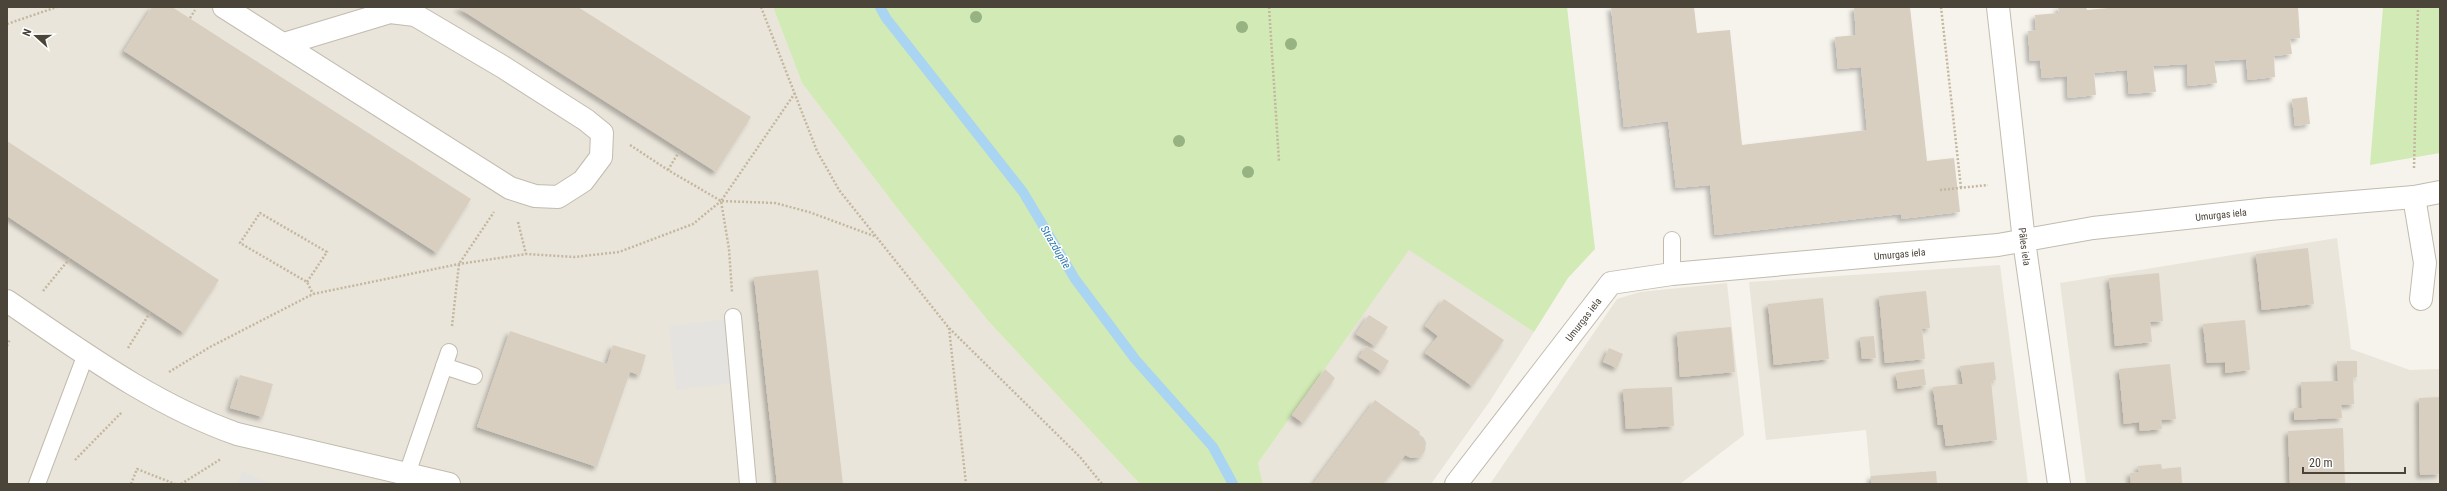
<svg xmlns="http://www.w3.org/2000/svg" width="2447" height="491" font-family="'Roboto Condensed',sans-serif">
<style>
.residential{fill:#eae5da}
.green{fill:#d2eab5}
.parking{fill:#e5e3e0}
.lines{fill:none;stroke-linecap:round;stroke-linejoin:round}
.stream{stroke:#a9d4f2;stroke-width:10}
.building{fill:#d8cfc1;filter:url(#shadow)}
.service-casing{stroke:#c2bbae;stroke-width:18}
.minor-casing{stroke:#c2bbae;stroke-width:24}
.path{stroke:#c4b79f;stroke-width:2.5;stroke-dasharray:2 2;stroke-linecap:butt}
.service{stroke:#fff;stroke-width:16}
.minor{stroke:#fff;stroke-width:22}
.tree{fill:#97b381}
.labels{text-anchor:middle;stroke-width:3;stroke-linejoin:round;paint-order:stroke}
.street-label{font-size:10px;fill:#4b4439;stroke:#fff}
.water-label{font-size:11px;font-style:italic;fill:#2e7ab2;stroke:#fff}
</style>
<defs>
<filter id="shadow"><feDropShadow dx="-3.5" dy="3.5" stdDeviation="2" flood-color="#0004"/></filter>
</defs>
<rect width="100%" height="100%" fill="#f6f3ec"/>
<g class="residential">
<path d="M7 7H773L802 83 900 212 989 322 1140 484H7Z"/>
<path d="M2337 238 2351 349 2410 370 2440 369V484H2086L2060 283Z"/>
<path d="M1409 249 1534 332 1490 401 1431 484H1263L1258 463Z"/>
<path d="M2000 265 2028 484H1871L1866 430 1766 440 1749 282Z"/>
<path d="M1727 283 1744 435 1680 484H1490L1617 299 1640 292Z"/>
</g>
<g class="green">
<path d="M773 7H1567L1595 249 1568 278 1534 332 1409 250 1258 463 1263 484H1140L989 322 900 212 802 83Z"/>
<path d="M2383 7H2440V153L2370 165Z"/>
</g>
<g class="parking">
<path d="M737 318 744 382 676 390 669 326Z"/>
<path d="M242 471 272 484H237Z"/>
</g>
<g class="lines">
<path class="stream" d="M880 7 886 18 1023 192 1075 279 1135 359 1213 447 1233 484"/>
</g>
<g class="building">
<path d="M152 7H172L471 199 437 253 124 51Z"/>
<path d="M457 7H578L751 117 716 172Z"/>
<path d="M1611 7H1694L1697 33 1730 30 1742 145 1867 130 1861 67 1838 69 1835 37 1856 35 1854 7H1910L1927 161 1954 158 1960 212 1901 219V214L1715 235 1710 185 1676 188 1668 121 1624 127Z"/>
<path d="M2058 7H2086L2087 10 2119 7H2298L2300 38 2290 39 2292 54 2274 56 2275 77 2248 80 2246 59 2214 61 2217 83 2188 86 2187 64 2153 66 2156 92 2129 94 2127 70 2094 73 2096 95 2068 98 2067 76 2042 78 2040 60 2030 61 2028 31 2036 30 2035 15 2059 13Z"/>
<path d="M2307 97 2310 124 2295 126 2292 99Z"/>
<path d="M7 141 219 280 184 333 7 216Z"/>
<path d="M2308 248 2314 304 2262 310 2256 254Z"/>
<path d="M818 270 843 484H777L754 277Z"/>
<path d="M2159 273 2163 321 2150 322 2152 342 2115 346 2109 278Z"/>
<path d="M1926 291 1930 328 1922 329 1925 359 1885 363 1879 296Z"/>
<path d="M1823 298 1829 359 1774 365 1768 304Z"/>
<path d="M1444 299 1504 340 1472 386 1425 353 1438 336 1425 326Z"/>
<path d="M1369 315 1388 327 1375 346 1356 334Z"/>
<path d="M2245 320 2250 370 2225 373V362L2207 363 2203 324Z"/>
<path d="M1731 327 1735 372 1680 377 1677 332Z"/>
<path d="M510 331 607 364 613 345 646 355 640 375 630 372 597 467 477 427Z"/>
<path d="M1874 336 1876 358 1862 359 1860 337Z"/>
<path d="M1366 346 1389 361 1382 372 1359 357Z"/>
<path d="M1609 348 1623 354 1617 368 1603 362Z"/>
<path d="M2337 361H2357V377H2353L2354 404 2341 405 2342 418 2294 420V408H2302L2301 382 2338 381Z"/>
<path d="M1994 362 1996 380 1991 381 1997 440 1946 446 1943 425H1938L1933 387 1963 384 1960 366Z"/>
<path d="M2170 364 2176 419 2161 420 2162 429 2140 431 2139 422 2124 424 2119 369Z"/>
<path d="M1325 369 1335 378 1303 423 1292 415Z"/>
<path d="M1924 369 1926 385 1898 389 1896 373Z"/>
<path d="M240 375 273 384 263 417 230 408Z"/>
<path d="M1672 387 1674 426 1626 429 1623 389Z"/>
<path d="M2440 397V474L2420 475 2419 398Z"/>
<path d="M1375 400 1420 432 1419 434 1424 438 1426 443 1425 451 1420 457 1411 458 1405 455 1383 484H1313Z"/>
<path d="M2343 428 2345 484H2290L2288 431Z"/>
<path d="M2161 464 2162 469 2181 467 2182 484H2131L2130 473 2139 472 2138 466Z"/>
<path d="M1936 471 1937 484H1871V476Z"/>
</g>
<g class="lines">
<g class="service-casing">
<g id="service">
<path d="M1672 240V274"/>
<path d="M733 317 748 484"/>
<path d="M444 366 474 376"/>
<path d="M407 474 449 352"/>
<path d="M37 484 86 354"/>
</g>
</g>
<g class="minor-casing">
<g id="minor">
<path d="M224 7 510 188 535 196 558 197 583 181 601 157 602 133 586 120 503 67 415 15 390 12 284 44"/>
<path id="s1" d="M1998 7 2024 241 2059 484"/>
<path d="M2414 197 2425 263 2421 299"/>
<path d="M7 301C81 351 152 404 237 434L449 484"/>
<path id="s2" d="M1456 484 1611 283 1672 274 1998 245 2093 228 2269 209 2414 197 2440 192"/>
</g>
</g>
<g class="path">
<path d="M761 7 817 151 839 190 949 328 1080 457 1102 484"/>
<path d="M1269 7 1279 161"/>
<path d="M1941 7 1961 188"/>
<path d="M190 18 195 10"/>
<path d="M7 24 57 7"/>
<path d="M795 93 721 201 775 203 809 212 874 236"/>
<path d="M630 145 668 170 721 201 729 249 732 292"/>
<path d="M2414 168 2418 7"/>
<path d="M668 170 680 150"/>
<path d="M1940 190 1988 185"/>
<path d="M518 222 526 254"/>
<path d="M307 282 327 252 260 213 240 243 307 282 313 294"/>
<path d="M43 291 70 258"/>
<path d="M452 326 459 264 494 212"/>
<path d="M949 328 966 484"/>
<path d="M7 346 10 339"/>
<path d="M128 348 151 311"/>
<path d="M169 372 210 347 313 294 459 264 526 254 574 257 619 252 693 224 721 201"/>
<path d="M75 460 122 412"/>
<path d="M131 484 137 469 175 484"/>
<path d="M181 484 221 459"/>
</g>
<use href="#service" class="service"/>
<use href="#minor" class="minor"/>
</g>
<g class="tree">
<circle cx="976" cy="17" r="6"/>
<circle cx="1242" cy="27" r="6"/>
<circle cx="1291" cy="44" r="6"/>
<circle cx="1179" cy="141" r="6"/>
<circle cx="1248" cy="172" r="6"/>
</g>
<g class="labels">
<g class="street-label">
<text dy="4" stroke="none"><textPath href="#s2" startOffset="868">Umurgas iela</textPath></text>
<text dy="4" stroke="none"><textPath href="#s1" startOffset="241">Pāles iela</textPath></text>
<text dy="4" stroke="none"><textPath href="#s2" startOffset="544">Umurgas iela</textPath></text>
<text dy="4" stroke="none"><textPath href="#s2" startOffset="208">Umurgas iela</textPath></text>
</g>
<g class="water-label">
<text transform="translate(1056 247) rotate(59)" y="4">Strazdupīte</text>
</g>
</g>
<rect width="2447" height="491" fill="none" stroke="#4b4439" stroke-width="16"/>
<g transform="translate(36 36) rotate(291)" stroke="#ffffff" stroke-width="3" paint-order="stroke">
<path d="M0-3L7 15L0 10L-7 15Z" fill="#4b4439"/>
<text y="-6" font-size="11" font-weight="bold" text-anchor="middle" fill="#4b4439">N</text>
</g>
<path d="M2303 467v6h102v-6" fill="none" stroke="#4b4439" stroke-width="2"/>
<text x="2309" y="467" font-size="12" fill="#4b4439" stroke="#ffffff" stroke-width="3" paint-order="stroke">20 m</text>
</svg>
